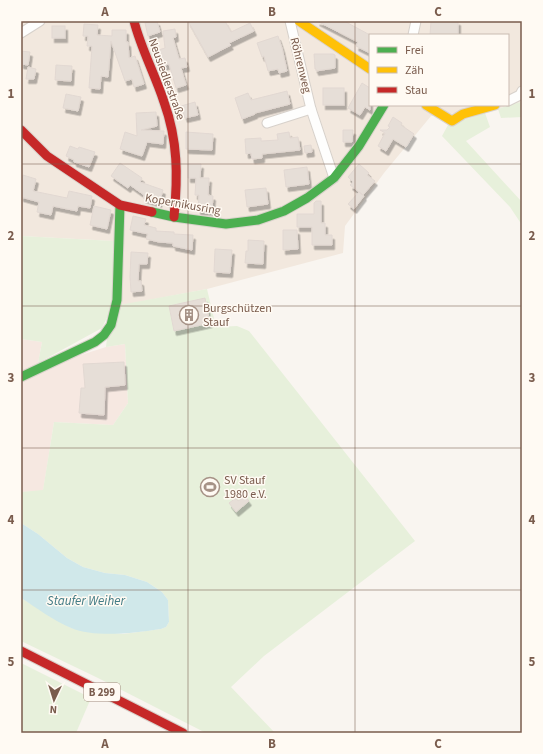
<svg xmlns="http://www.w3.org/2000/svg" width="543" height="754" font-family="'Source Sans 3',sans-serif">
<style>
.residential{fill:#f2e8de;fill-rule:evenodd}
.commercial{fill:#f6e8e1}
.green{fill:#e7f0db}
.water{fill:#d0e8ea}
.building{fill:#e6ded7;stroke:#e2d8d2;filter:url(#shadow)}
.lines{fill:none;stroke-linecap:round;stroke-linejoin:round}
.street-casing{stroke:#d7d1cb;stroke-width:11}
.fast-casing{stroke:#d9d2cb;stroke-width:11}
.slow-casing{stroke:#d9d2cb;stroke-width:11}
.jam-casing{stroke:#d9d2cb;stroke-width:11}
.street{stroke:#fefefd;stroke-width:9}
.fast{stroke:#4caf50;stroke-width:9}
.slow{stroke:#ffc107;stroke-width:9}
.jam{stroke:#c62828;stroke-width:9}
.grid{fill:none;stroke:#7a5c4d;stroke-width:1;stroke-opacity:0.55}
.labels{text-anchor:middle;stroke-width:3;stroke-linejoin:round;paint-order:stroke}
.shield{fill:#fffaf3;stroke:#a28b7f;stroke-width:1}
.shield-label{font-size:11px;font-weight:bold;fill:#7a5c4d}
.street-label{font-size:12px;fill:#7a5c4d;stroke:#fffaf3}
.poi-label{font-size:12px;fill:#7a5c4d;stroke:#fffaf3;text-anchor:start}
.water-label{font-size:13px;font-style:italic;fill:#437c86;stroke:#fffaf3}
.neatline{fill:none;stroke:#7a5c4d;stroke-width:1.5}
.grid-label{font-size:13px;text-anchor:middle;font-weight:bold;fill:#7a5c4d}
</style>
<defs>
<filter id="shadow"><feDropShadow dx="2.5" dy="4.5" stdDeviation="0" flood-color="#0004"/></filter>
</defs>
<rect width="100%" height="100%" fill="#f9f5f0"/>
<path class="residential" d="M21 21H522V102L512 104 498 109 431 116 384 173 345 226 343 253 207 289 112 307 114 241 21 236ZM370 35H508V105H370Z"/>
<path class="commercial" d="M21 339 42 342 38 363 81 355 106 347 125 344 128 403 113 425 54 422 43 491 21 492Z"/>
<g class="green">
<path d="M522 102V117L501 118 498 109 512 104Z"/>
<path d="M485 113 490 127 466 141 522 202V225L510 207 442 136 448 125Z"/>
<path d="M21 236 114 241 112 307 102 328 38 363 42 342 21 339Z"/>
<path d="M207 289 216 327 237 326 249 331 415 541 264 656 231 687 275 733H206L98 678 21 641V598L71 628 123 634 161 629 166 627 169 622 168 600 162 592 147 582 125 575 105 573 83 567 67 558 38 534 21 523V492L43 490 54 422 113 425 128 403 125 344 106 347 107 338 119 305Z"/>
<path d="M21 663 91 698 76 733H21Z"/>
</g>
<path class="water" d="M21 523 38 534 67 558 83 567 105 573 125 575 147 582 162 592 168 600 169 622 166 627 161 629C135 633 95 638 71 628 54 621 37 608 21 598Z"/>
<g class="building">
<path d="M153 21H157L160 32 148 36 145 23Z"/>
<path d="M188 21H225L231 32 250 23 254 31 229 43 231 45 208 57Z"/>
<path d="M317 21H344L370 35V53L356 46 358 42Z"/>
<path d="M431 21H458V35H430Z"/>
<path d="M84 24 98 25 97 35 112 36V30H126V42H128L129 58 135 56 144 84 134 87 132 79 125 81 111 41 108 77 101 76 100 89 89 88 92 46H87L88 36H83Z"/>
<rect x="52" y="26" width="13" height="12"/>
<path d="M175 29 176 37 173 38 179 59 185 58 187 67 181 68 186 85 176 88 169 64 160 67 155 51 165 48 163 31Z"/>
<path d="M278 36 282 48 287 71 279 73 278 69 268 71 264 56 262 57 257 43Z"/>
<path d="M21 51 30 52 28 65 21 64Z"/>
<path d="M314 54H333L335 55V68L316 71V69H315Z"/>
<path d="M56 65 72 66 71 81 55 80Z"/>
<path d="M28 67 36 69 34 79H26Z"/>
<path d="M362 83 370 88V110L365 107 360 115 348 108Z"/>
<rect x="323" y="88" width="21" height="17"/>
<path d="M287 91 290 104 255 113V114L242 119 235 98 248 93 251 100Z"/>
<path d="M66 94 81 97 78 111 63 108Z"/>
<path d="M195 102 198 115 185 118 181 106Z"/>
<path d="M156 112 157 126 141 130 164 131 163 144 147 142 142 156 120 149 125 132 137 136 136 113Z"/>
<path d="M393 117 402 123 401 125 414 134 406 147 393 139 386 151 378 146 385 133 380 130H387L390 127 388 126Z"/>
<path d="M343 130H353L352 142H343Z"/>
<path d="M186 132 213 134 212 150 186 149Z"/>
<path d="M289 132 290 138 298 137 300 150 262 154V158L252 159 251 153 246 154 245 139 261 138V141L278 140 277 134Z"/>
<path d="M311 145 312 152 305 153 304 146Z"/>
<path d="M70 146 78 149 79 147 95 152 89 167 74 162V160L66 156Z"/>
<path d="M120 163 142 178 140 182 163 190 159 203 143 198 144 195 130 185 128 188 111 176Z"/>
<path d="M188 164H201L200 178H209L208 195 213 196 212 211 198 210 199 195H195L196 178H188Z"/>
<path d="M359 164 369 173 367 175 375 181 363 195 364 196 354 209 348 204 359 192 363 195 350 185 353 182 348 177Z"/>
<path d="M307 167 309 184 286 187 284 170Z"/>
<path d="M23 175 36 179 33 191 67 198 69 191 92 196 90 208 78 206 77 211 53 206 51 215 37 212 39 202 21 197V183Z"/>
<path d="M266 188 268 204 247 207 245 190Z"/>
<path d="M316 201H321V223H325V235H332V245H312V227H297V214H314V203Z"/>
<path d="M94 206 111 210 107 229 90 225Z"/>
<path d="M133 216 146 219 144 225 156 228V231L174 232V234L193 235 192 250 173 246V243L159 242 146 239 148 234 130 230Z"/>
<path d="M283 230H297L298 249 283 250Z"/>
<path d="M248 240 264 241 263 264 245 263 246 251H248Z"/>
<path d="M215 249 232 250 230 273 214 272Z"/>
<path d="M131 252 148 253 147 264H139L138 281H141L142 291 131 292 130 277Z"/>
<path d="M205 298 210 323 174 331 169 306Z"/>
<path d="M124 362 125 385 105 387 104 415 79 413 81 388H85L83 364Z"/>
<path d="M245 496 249 501 236 512 229 503 236 498 238 501Z"/>
</g>
<g class="lines">
<g class="street-casing">
<g id="street">
<path d="M290 21 311 109 334 178"/>
<path d="M21 33 40 21"/>
<path d="M413 35 416 21"/>
<path d="M508 101 520 95 522 91"/>
<path d="M267 123 311 109"/>
</g>
</g>
<g class="fast-casing">
<g id="fast">
<path d="M152 212 174 217 226 224 258 220 284 211 307 198 334 178 359 146 384 105"/>
<path d="M21 377 95 342 104 335 111 325 117 300 120 205"/>
</g>
</g>
<g class="slow-casing">
<g id="slow">
<path d="M299 21 370 69"/>
<path d="M426 105 452 121 463 114 495 105"/>
</g>
</g>
<g class="jam-casing">
<g id="jam">
<path d="M134 21C141 49 155 74 164 102 178 141 178 176 174 217"/>
<path d="M21 130 47 156 120 205 152 212"/>
<path d="M21 651 183 733"/>
</g>
</g>
<use href="#street" class="street"/>
<use href="#fast" class="fast"/>
<use href="#slow" class="slow"/>
<use href="#jam" class="jam"/>
</g>
<path class="grid" d="M188 21V733M355 21V733M21 164H522M21 306H522M21 448H522M21 590H522"/>
<defs>
<g id="building-ring" transform="scale(1)"><circle r="9.5" fill="#fffaf3" stroke="#a69286" stroke-width="1.5"/><path d="M-4-6H4V6H1V3H-1V6H-4ZM-2.5-4.3h1.7v1.8h-1.7ZM.8-4.3h1.7v1.8H.8ZM-2.5-1h1.7V.8h-1.7ZM.8-1h1.7V.8H.8Z" fill="#a69286"/></g>
<g id="stadium-ring" transform="scale(1)"><circle r="9.5" fill="#fffaf3" stroke="#a69286" stroke-width="1.5"/><path d="M0-5a6.5 5 0 1 0 0 10a6.5 5 0 1 0 0-10ZM-3.5-1.8h7v3.6h-7Z" fill="#a69286"/></g>
</defs>
<g fill-rule="evenodd">
<use href="#building-ring" x="189" y="315"/>
<use href="#stadium-ring" x="210" y="487"/>
</g>
<g class="labels">
<rect class="shield" x="84" y="683" width="36" height="18" rx="3"/>
<g class="shield-label">
<text x="102" y="696">B 299</text>
</g>
<g class="street-label">
<text transform="translate(301 65) rotate(76)" y="4">Röhrenweg</text>
<text transform="translate(167 79) rotate(70)" y="4">Neusiedlerstraße</text>
<text transform="translate(183 204) rotate(10)" y="4">Kopernikusring</text>
</g>
<g class="poi-label">
<text x="203" y="312">Burgschützen<tspan x="203" dy="14">Stauf</tspan></text>
<text x="224" y="484">SV Stauf<tspan x="224" dy="14">1980 e.V.</tspan></text>
</g>
<g class="water-label">
<text x="86" y="605">Staufer Weiher</text>
</g>
</g>
<rect width="543" height="754" fill="none" stroke="#fffaf3" stroke-width="44"/>
<rect x="369" y="34" width="140" height="72" fill="#fffaf3" stroke="#cabbb1"/>
<rect x="377" y="47" width="20" height="6" fill="#4caf50" stroke="#cabbb1"/>
<text x="405" y="54" font-size="12" fill="#7a5c4d">Frei</text>
<rect x="377" y="67" width="20" height="6" fill="#ffc107" stroke="#cabbb1"/>
<text x="405" y="74" font-size="12" fill="#7a5c4d">Zäh</text>
<rect x="377" y="87" width="20" height="6" fill="#c62828" stroke="#cabbb1"/>
<text x="405" y="94" font-size="12" fill="#7a5c4d">Stau</text>
<g transform="translate(54 700) rotate(184)" stroke="#fffaf3" stroke-width="3" paint-order="stroke">
<path d="M0-3L7 15L0 10L-7 15Z" fill="#7a5c4d"/>
<text y="-6" font-size="11" font-weight="bold" text-anchor="middle" fill="#7a5c4d">N</text>
</g>
<rect x="22" y="22" width="499" height="710" class="neatline"/>
<g class="grid-label">
<text x="105" y="16">A</text>
<text x="272" y="16">B</text>
<text x="438" y="16">C</text>
<text x="11" y="98">1</text>
<text x="532" y="98">1</text>
<text x="11" y="240">2</text>
<text x="532" y="240">2</text>
<text x="11" y="382">3</text>
<text x="532" y="382">3</text>
<text x="11" y="524">4</text>
<text x="532" y="524">4</text>
<text x="11" y="666">5</text>
<text x="532" y="666">5</text>
<text x="105" y="748">A</text>
<text x="272" y="748">B</text>
<text x="438" y="748">C</text>
</g>
</svg>
